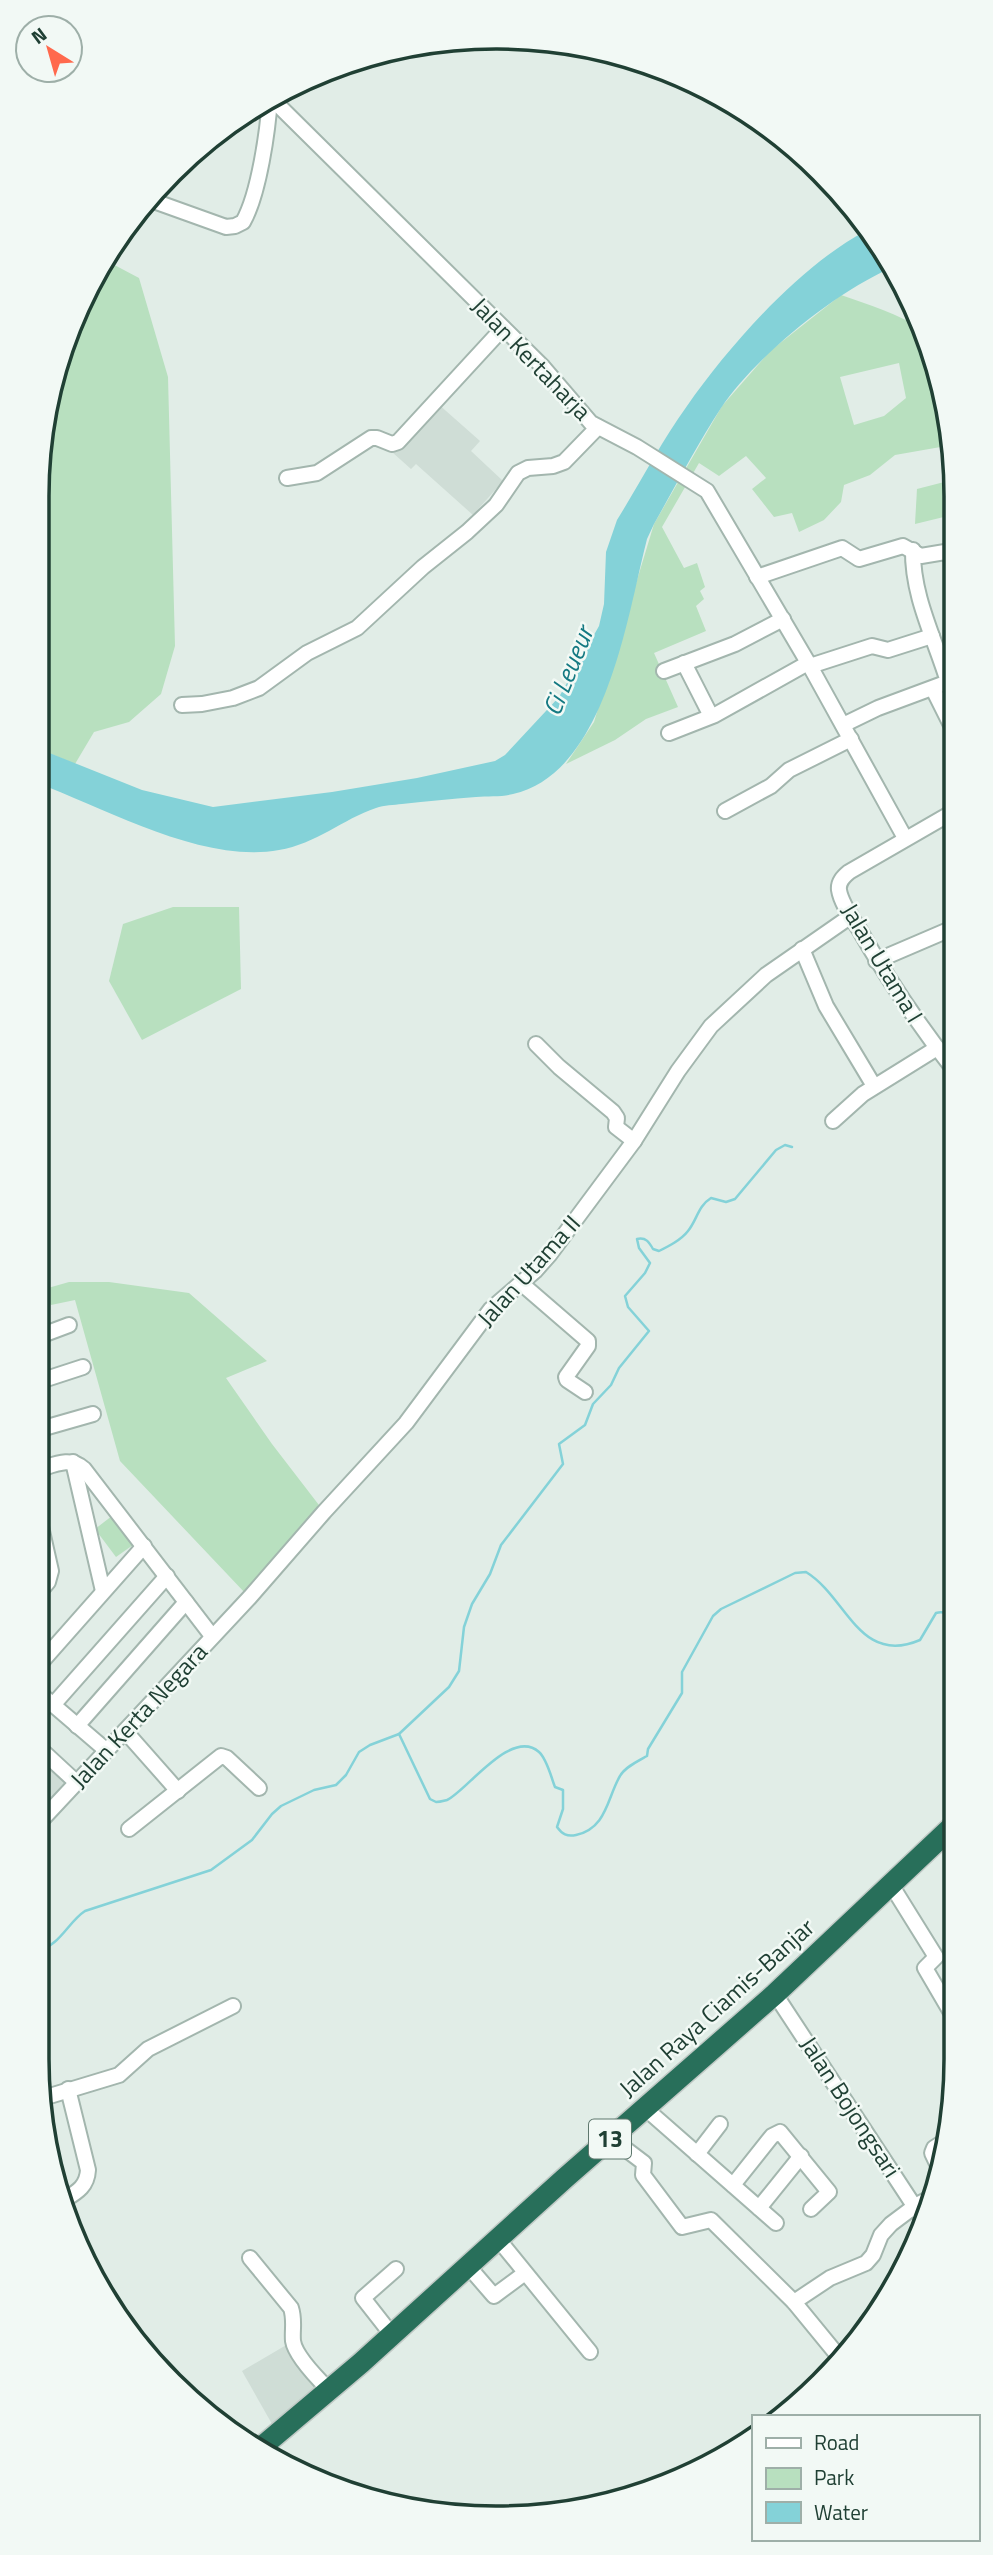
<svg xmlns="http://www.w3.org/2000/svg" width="993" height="2555" font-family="'Titillium Web',sans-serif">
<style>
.built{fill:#cfddd6}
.green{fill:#b8e0bf;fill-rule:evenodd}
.water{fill:#84d2d8}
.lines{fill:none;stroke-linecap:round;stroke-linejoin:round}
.stream{stroke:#84d2d8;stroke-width:2.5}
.minor-casing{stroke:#a3b6ae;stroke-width:18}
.highway-casing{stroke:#c1cac6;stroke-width:24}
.minor{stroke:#fff;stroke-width:14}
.highway{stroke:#286f5a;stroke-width:21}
.labels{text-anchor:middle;stroke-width:5;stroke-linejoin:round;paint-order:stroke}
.shield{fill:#f2f9f5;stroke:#5f786e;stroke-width:2}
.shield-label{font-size:23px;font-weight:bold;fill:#204034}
.street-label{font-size:24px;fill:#204034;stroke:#f2f9f5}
.water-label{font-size:26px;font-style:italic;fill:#147982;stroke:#f2f9f5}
.rim{fill:none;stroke:#204034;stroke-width:3.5}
</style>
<rect width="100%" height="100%" fill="#e1ede7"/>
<g class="built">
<path d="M437 403 480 441 471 451 503 481 473 515 416 464 411 469 392 452Z"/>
<path d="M37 1752 68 1784 37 1817Z"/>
<path d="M288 2344 319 2383 272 2424 242 2371Z"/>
</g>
<g class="green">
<path d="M105 260 139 278 168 377 175 646 161 694 129 722 94 732 75 764 37 748V497L53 377 84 293Z"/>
<path d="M841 295C870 305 898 314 924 330L952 436V445L895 455 870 475 844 485 841 502 824 520 799 532 792 513 774 517 752 489 766 478 746 456 719 476 699 463 662 527 684 568 697 563 705 587 700 591 704 599 696 606 706 631 654 653 678 707 646 719 615 740 566 764 594 722 654 524 722 406 770 351ZM899 363 906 398 884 416 854 425 840 377Z"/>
<path d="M952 480V515L915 524 917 489Z"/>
<path d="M173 907H239L241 989 142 1040 109 981 123 924Z"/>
<path d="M69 1282H109L189 1293 267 1361 226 1378 272 1444 322 1509 246 1594 120 1461 75 1300 51 1305 41 1290Z"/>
<path d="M112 1516 133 1545 116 1557 95 1529Z"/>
</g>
<path class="water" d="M866 231 889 269C834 293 754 358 721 408 697 445 676 485 654 524L647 539C627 617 606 773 513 794 502 797 488 796 476 797 451 799 427 801 402 804 394 805 384 805 376 808 343 819 316 844 279 850 203 864 107 809 37 783V748L142 790 213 807 332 792 417 778 495 761 505 755 559 697 599 626 604 604 606 552 617 520C640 483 661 442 687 406 729 346 800 265 866 231Z"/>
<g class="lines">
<g class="stream">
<path d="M399 1734 430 1799 436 1802C440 1802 443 1801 447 1800 466 1792 511 1727 539 1752 547 1759 551 1777 555 1787L563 1790V1809L557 1827C562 1834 567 1837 576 1835 607 1828 607 1798 620 1776 625 1767 638 1761 647 1756L648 1749 682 1693V1672L713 1616 721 1609 795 1573 806 1572C847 1597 859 1666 920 1640L936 1613C945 1610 949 1615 955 1621"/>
<path d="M37 1951C60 1946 68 1922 85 1911L211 1870 252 1840 272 1814 281 1806 314 1790 336 1785 346 1775 359 1752 370 1745 399 1734 449 1687 459 1671 464 1627 472 1604 490 1574 501 1545 563 1464 559 1444 585 1425 593 1404 611 1385 619 1368 649 1331 628 1307 625 1296 645 1273 650 1263 639 1248 637 1239C646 1237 649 1242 653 1249L659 1251C669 1246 681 1240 688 1231 697 1220 698 1206 711 1198L726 1202 735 1199 776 1150 785 1145 792 1147"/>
</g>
<g class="minor-casing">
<g id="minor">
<path d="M270 97 543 367 591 423 637 447 707 491 810 666 905 838"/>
<path d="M148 199 226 227 235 226 243 222C259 194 268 130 270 97"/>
<path d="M287 478 317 473 371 438H377L392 444 398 442 503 328"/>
<path d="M757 577 842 548 859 559 903 546 921 556 945 552 953 560"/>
<path d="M684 663 711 716"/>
<path d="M810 666 872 646 888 650 932 636"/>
<path d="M664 671 735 644 783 619"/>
<path d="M933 689 953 729"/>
<path d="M182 705 202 704 233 698 259 688 307 653 357 628 423 567 467 532 496 505 518 473 528 468 553 466 564 462 598 427"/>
<path d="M843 725 878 708 948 682C935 639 912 596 913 550"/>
<path d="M669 733 715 715 808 663"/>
<path d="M725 811 771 786 789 770 851 739"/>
<path d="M953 812 849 872C843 877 838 882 839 890 841 903 852 918 859 929 888 980 918 1024 954 1070"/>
<path d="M802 949 826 1006 874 1086"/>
<path d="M876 961 953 928"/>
<path d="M536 1044 559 1067 613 1112 617 1118 616 1127 634 1141"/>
<path d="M833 1121 863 1094 937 1048"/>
<path d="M522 1284 588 1341V1346L566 1377 567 1380 585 1392"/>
<path d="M37 1337 69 1325"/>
<path d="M37 1382 83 1367"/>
<path d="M37 1430 93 1414"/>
<path d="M73 1462 103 1591"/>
<path d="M37 1470C54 1465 70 1456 84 1469L212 1636"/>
<path d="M37 1509 51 1571 48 1582 37 1595"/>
<path d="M37 1667 144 1546"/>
<path d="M37 1691 107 1751"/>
<path d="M53 1705 167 1576"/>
<path d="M77 1726 186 1602"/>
<path d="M125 1731 178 1791"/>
<path d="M37 1746 77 1783"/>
<path d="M37 1825 250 1597 324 1512 406 1423 491 1309 535 1271 550 1254 634 1141 678 1071 711 1026 766 975 851 916"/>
<path d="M129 1829 221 1756 227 1758 259 1788"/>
<path d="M890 1883 936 1957 925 1968 956 2021"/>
<path d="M775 1994 924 2221"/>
<path d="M43 2098 119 2075 148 2049 233 2006"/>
<path d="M646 2109 776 2223"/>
<path d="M611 2138 644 2163 643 2175 682 2227 711 2220 794 2302 835 2352"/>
<path d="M697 2154 720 2124"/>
<path d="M941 2172 932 2153 934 2148 945 2141"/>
<path d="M733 2185 772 2136 780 2132 829 2192 811 2209"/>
<path d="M61 2202C75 2193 87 2188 88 2170L68 2089"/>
<path d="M759 2208 801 2156"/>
<path d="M498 2239 590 2352"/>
<path d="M250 2258 291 2308C295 2320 292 2330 293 2341 295 2355 319 2380 329 2390"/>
<path d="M468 2266 494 2296 525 2273"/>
<path d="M794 2302 830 2278 866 2263 873 2255 881 2235 891 2224 915 2206 934 2196"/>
<path d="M392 2335 363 2298 396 2269"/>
</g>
</g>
<g class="highway-casing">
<path id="highway" d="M258 2450 361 2363 564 2179 775 1994 956 1823"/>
</g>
<use href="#minor" class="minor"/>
<use href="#highway" class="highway"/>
</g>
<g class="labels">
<rect class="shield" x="589" y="2119.5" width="42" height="39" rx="5"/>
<g class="shield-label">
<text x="610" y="2147">13</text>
</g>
<g class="street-label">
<text transform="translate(531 359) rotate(46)" y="8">Jalan Kertaharja</text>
<text transform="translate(882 963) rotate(59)" y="8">Jalan Utama I</text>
<text transform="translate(529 1271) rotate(-48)" y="8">Jalan Utama II</text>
<text transform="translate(139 1716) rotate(-47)" y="8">Jalan Kerta Negara</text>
<text transform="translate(717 2008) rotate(-42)" y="8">Jalan Raya Ciamis-Banjar</text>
<text transform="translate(850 2107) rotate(57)" y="8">Jalan Bojongsari</text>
</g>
<g class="water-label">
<text transform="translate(568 671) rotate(-68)" y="9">Ci Leueur</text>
</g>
</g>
<path d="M0 0H993V2555H0ZM496 49H497A447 447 0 0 1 944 496V2059A447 447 0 0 1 497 2506H496A447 447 0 0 1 49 2059V496A447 447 0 0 1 496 49Z" fill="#f2f9f5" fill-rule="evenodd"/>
<path class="rim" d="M496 49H497A447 447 0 0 1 944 496V2059A447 447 0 0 1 497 2506H496A447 447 0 0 1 49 2059V496A447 447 0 0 1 496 49Z"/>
<rect x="752" y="2415" width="228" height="126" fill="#f2f9f5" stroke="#9eafa8" stroke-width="2"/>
<rect x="766" y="2438" width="35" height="10" fill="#ffffff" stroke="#9eafa8" stroke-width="2"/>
<text x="814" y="2450" font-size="21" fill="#204034">Road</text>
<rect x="766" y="2468" width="35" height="21" fill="#b8e0bf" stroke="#9eafa8" stroke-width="2"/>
<text x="814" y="2485" font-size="21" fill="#204034">Park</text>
<rect x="766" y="2502" width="35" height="21" fill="#84d2d8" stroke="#9eafa8" stroke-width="2"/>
<text x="814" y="2520" font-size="21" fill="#204034">Water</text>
<g transform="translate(49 49) rotate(323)"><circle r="33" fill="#f2f9f5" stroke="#9eafa8" stroke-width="2"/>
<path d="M0-5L12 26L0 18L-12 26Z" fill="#ff694d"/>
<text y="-10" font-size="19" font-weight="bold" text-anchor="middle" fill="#204034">N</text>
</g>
</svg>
